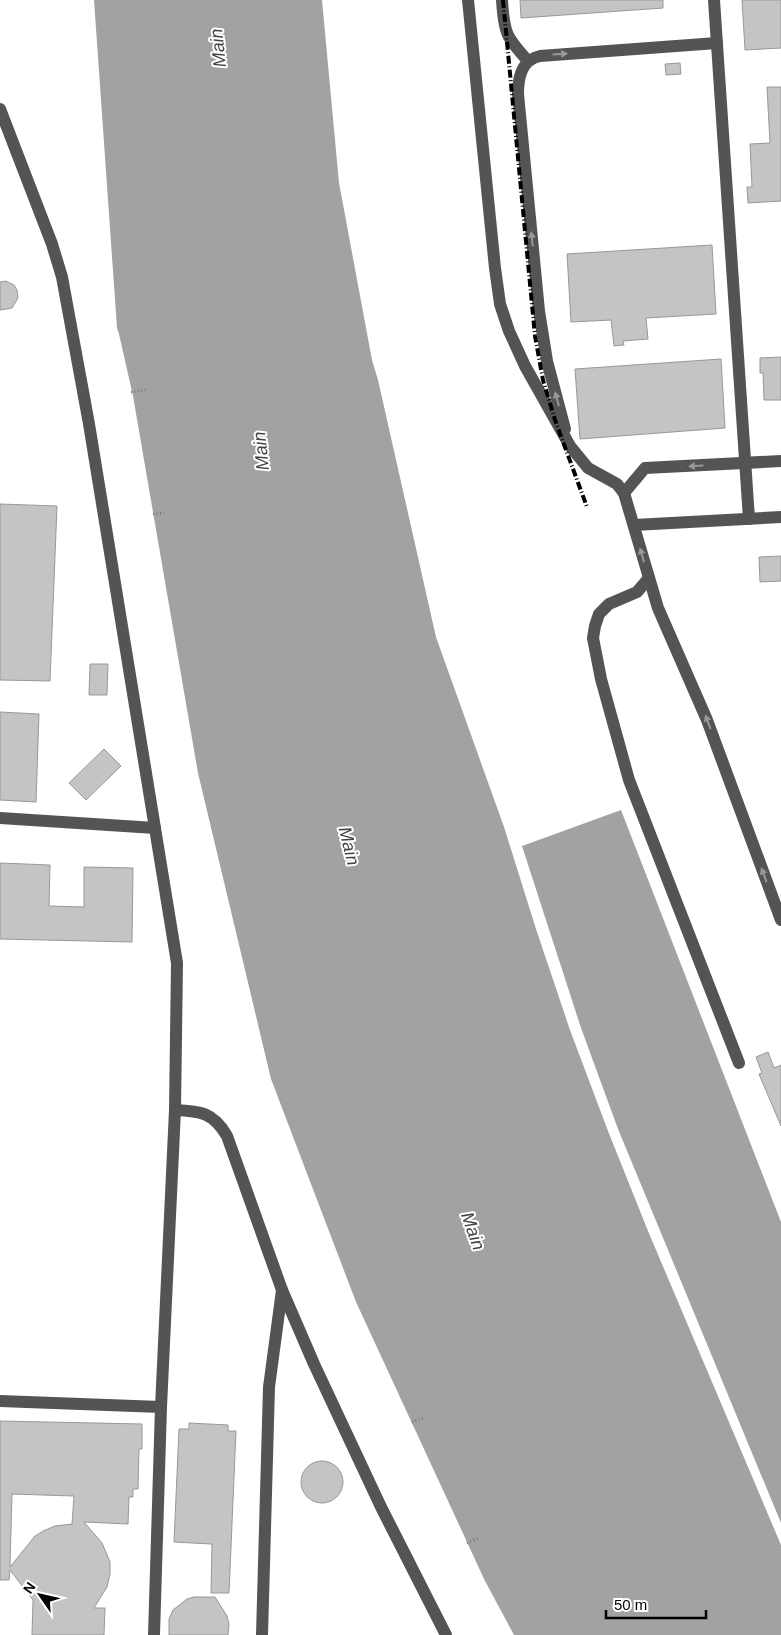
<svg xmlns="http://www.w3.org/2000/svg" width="781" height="1635" font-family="Helvetica,sans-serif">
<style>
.water{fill:#a2a2a2}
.building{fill:#c4c4c4;stroke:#989898;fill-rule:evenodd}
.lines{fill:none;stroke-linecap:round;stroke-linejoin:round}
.path{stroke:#767676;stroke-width:2.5;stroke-dasharray:1 2.5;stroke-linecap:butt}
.minor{stroke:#545454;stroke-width:12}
.rail{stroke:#000;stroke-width:4;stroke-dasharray:8 2.5 1 2.5;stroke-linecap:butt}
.oneway{fill:#989898}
.labels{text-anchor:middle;stroke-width:4;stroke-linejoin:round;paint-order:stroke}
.water-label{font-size:18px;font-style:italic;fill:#434343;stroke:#fff}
</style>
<rect width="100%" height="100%" fill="#fff"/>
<g class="water">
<path d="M94 0H322L339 183 372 360 378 380 436 637 504 827 536 929 570 1030 608 1131 648 1231 781 1545V1635H514L485 1581 356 1302 271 1079 198 773 133 396 119 334 117 328Z"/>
<path d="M621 810 781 1222V1523L618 1129 581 1028 522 846Z"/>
</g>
<g class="building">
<path d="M520 0H663V8L521 18Z"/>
<path d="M742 0H781V48L745 50Z"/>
<path d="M680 63 681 74 666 75 665 64Z"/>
<path d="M767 87H781V201L748 203 747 187H752L750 144 770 143Z"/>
<path d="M712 245 716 314 646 318 648 339 623 341 624 345 614 346 611 320 571 322 567 254Z"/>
<path d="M6 281 14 285 17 290 18 298 12 308 0 310V282Z"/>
<path d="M781 357V400H764L763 373H760V358Z"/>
<path d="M721 359 725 428 580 439 575 369Z"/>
<path d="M0 504 57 506 50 681 0 680Z"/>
<path d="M781 556V581L760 582 759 557Z"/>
<path d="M90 664H108L107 695H89Z"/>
<path d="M0 712 39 714 36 802 0 800Z"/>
<path d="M104 749 121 766 86 800 69 783Z"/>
<path d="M0 863 50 865 49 906 84 907V867L133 868 132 942 0 939Z"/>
<path d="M768 1052 774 1068 781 1065V1126L759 1074 762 1073 756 1057Z"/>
<path d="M0 1421 142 1424V1449H139L138 1489H133V1497H129L128 1524 84 1522 102 1543 110 1562V1574L107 1587 94 1608H105L104 1635H32L33 1600 10 1570 9 1580H0ZM12 1494 74 1496 72 1524 55 1526 43 1531 35 1536 10 1567Z"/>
<path d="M189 1423 228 1425V1431H236L229 1593H211L212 1544 174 1542 179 1429H189Z"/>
<circle cx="322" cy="1482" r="21"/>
<path d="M194 1597H215L227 1616 229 1624 228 1635H169V1619L173 1610 187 1599Z"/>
</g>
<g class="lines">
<g class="path">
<path d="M131 392 146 390"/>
<path d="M153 514 164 513"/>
<path d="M412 1422 423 1418"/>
<path d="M467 1543 479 1538"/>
</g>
<g class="minor">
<path d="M468 0 495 268 500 304 509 331 525 366 570 446 588 468 617 484 624 493 658 608 707 720 781 920"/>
<path d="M502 0C504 33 506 37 528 61"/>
<path d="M714 0 749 519"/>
<path d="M0 109 52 244 62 277 89 424 177 963 175 1110 161 1407 154 1635"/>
<path d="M565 429 547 361 539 311 518 94C518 78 521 60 540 56L717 43"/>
<path d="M624 493 645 468 781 461"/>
<path d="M634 525 781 517"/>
<path d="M649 578 637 592 609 604 599 614 595 626 593 638 601 679 629 780 739 1063"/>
<path d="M0 818 155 828"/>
<path d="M175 1110C200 1111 213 1112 227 1136L282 1290 314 1364 381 1507 446 1635"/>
<path d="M0 1401 161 1407"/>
<path d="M262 1635 269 1387 282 1290"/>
</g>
<path class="rail" d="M503 0 535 336 543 380 555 420 587 507"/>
</g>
<defs><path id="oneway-solid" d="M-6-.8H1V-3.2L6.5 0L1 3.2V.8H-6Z" transform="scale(1.25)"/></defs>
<g class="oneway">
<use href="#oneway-solid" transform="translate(560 54) rotate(-4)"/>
<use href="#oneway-solid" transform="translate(532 239) rotate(-96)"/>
<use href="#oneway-solid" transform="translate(557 399) rotate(-105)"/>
<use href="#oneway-solid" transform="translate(696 466) rotate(177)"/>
<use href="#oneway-solid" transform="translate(642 555) rotate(-106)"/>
<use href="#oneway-solid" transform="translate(708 722) rotate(-110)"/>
<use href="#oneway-solid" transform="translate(764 875) rotate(-110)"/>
</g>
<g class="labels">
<g class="water-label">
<text transform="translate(218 48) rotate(-96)" y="6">Main</text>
<text transform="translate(261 451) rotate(-96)" y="6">Main</text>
<text transform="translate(349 846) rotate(76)" y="6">Main</text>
<text transform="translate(473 1231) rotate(70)" y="6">Main</text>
</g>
</g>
<g transform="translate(40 1595) rotate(304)" stroke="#ffffff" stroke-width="4" paint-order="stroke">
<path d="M0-4L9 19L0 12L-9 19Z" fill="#000000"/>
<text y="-8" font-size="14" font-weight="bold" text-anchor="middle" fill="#000000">N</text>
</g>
<path d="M606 1610v8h100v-8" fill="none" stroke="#000000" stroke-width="2.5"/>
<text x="614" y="1610" font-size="15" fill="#000000" stroke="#ffffff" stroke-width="4" paint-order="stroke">50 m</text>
</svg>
